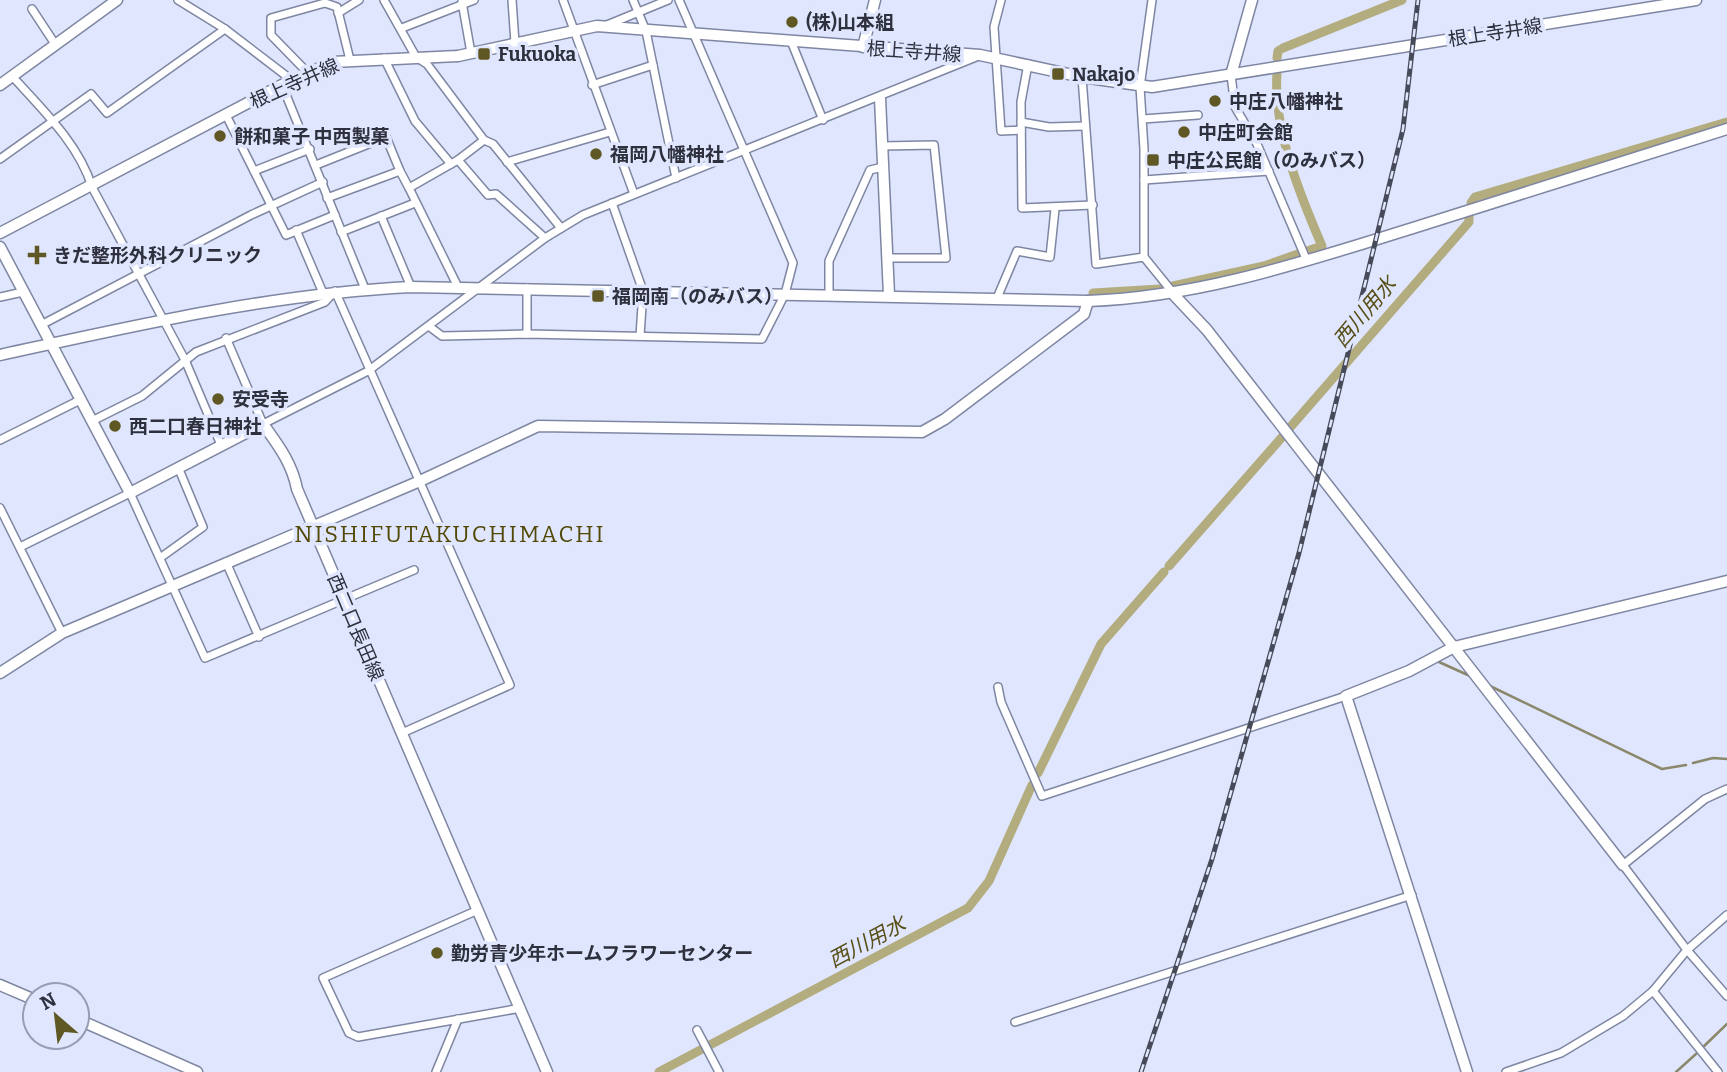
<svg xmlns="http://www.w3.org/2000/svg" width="1727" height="1072" font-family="Bitter,'Noto Sans JP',serif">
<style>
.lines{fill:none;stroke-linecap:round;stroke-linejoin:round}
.stream{stroke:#8b876a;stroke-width:2.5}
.canal{stroke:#b3ac7e;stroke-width:9}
.street-casing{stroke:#7f86a2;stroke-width:10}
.secondary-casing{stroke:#7f86a2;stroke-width:13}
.street{stroke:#fff;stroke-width:7}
.secondary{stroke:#fff;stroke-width:10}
.rail-casing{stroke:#474b59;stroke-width:5}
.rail{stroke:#dfe6fe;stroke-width:2.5;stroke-dasharray:8;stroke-linecap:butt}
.poi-dot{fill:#605824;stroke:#dfe6fe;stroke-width:2.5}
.labels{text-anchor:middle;stroke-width:7;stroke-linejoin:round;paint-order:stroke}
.poi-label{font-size:19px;font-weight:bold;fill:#2e313d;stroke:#dfe6fe;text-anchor:start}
.street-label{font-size:19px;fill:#2e313d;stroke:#dfe6fe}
.water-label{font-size:21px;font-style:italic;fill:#584f18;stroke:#dfe6fe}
.quarter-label{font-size:23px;letter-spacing:2px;fill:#534907;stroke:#dfe6fe}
</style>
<rect width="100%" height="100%" fill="#dfe6fe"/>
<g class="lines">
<g class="stream">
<path d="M1439 662 1470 676"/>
<path d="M1488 685 1662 769 1686 765"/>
<path d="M1693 763 1713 758 1727 759"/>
<path d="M1701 1049 1727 1024"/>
<path d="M1676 1072 1696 1054"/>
</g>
<g class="canal">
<path d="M1277 58 1278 51 1283 48 1402 0"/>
<path d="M1277 73C1273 129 1300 195 1322 246L1307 251"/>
<path d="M1471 203 1475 197 1727 122"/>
<path d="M1173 286 1264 266 1298 254"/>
<path d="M1093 293 1160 289"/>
<path d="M1287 431 1469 222V216"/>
<path d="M1169 566 1283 436"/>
<path d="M1038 773 1101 644 1164 572"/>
<path d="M659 1072 968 908 989 881 1032 785"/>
</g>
<g class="street-casing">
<g id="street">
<path d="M178 0 225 29 293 81"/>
<path d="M384 0 416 57 427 64 484 140 493 144 561 228"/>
<path d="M512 0 515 43"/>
<path d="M563 0 634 194"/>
<path d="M633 0 646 31 676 178"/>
<path d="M1001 0 994 27 1001 131 1021 130"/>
<path d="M1152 0 1140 87 1144 149V257L1174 294"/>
<path d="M462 2 471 53"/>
<path d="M32 9 55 44"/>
<path d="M338 13 359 0"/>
<path d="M607 25 668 0"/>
<path d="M402 28 474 0"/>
<path d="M791 41 823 120"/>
<path d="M384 58 415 121 451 164"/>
<path d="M1028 64 1021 102 1022 208 1093 205"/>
<path d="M308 73 271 35V18L325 3 337 7 350 60"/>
<path d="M1231 75 1235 107 1257 144 1307 261"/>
<path d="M12 76C41 108 79 144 92 187L185 360 221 445"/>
<path d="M1082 77 1096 264 1144 257"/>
<path d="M282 85 365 289"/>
<path d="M592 85 653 65"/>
<path d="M226 115 286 235 335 215"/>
<path d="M1143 119 1198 115"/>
<path d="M1021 122 1049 127 1085 126"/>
<path d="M882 146 934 145 946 258H887"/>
<path d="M0 159 91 94 107 113 225 29"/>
<path d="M458 160 488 195 496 194 545 238"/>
<path d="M507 162 610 132"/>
<path d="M316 165 386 137 400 171"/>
<path d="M254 171 310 149"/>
<path d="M1144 180 1269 171"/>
<path d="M409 188 458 287"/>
<path d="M327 198 400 171 409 188 458 160 484 140"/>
<path d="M612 203 643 291 640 336"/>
<path d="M381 216 411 287"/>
<path d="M296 230 323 293"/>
<path d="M341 232 415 203"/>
<path d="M829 294V261L870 170 883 167"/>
<path d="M0 297 23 292"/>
<path d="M997 298 1017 251 1050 257 1055 209"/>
<path d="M41 325 251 215 323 182"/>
<path d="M430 327 442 336 527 334 762 339 785 294 793 263 679 0"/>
<path d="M527 334V288"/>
<path d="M226 338 263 424 368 371 545 238 583 215 976 57"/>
<path d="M92 421 142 396 196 352 325 302 335 291 510 685 402 733"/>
<path d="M0 440 80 400"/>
<path d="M0 508 62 633"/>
<path d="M20 547 130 493 205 658 414 570"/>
<path d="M160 558 203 527 178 467"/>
<path d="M226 562 259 637"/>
<path d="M998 687 1001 702 1042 796 1346 696"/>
<path d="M1727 789 1705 799 1623 865 1687 950 1727 996"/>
<path d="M478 910 323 978 349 1033 358 1037 521 1008"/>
<path d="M1653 991 1718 1072"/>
<path d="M1015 1022 1412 895"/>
<path d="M697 1030 719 1072"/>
<path d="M436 1072 458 1019"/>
<path d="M1506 1072 1561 1053 1623 1016 1653 991 1687 950 1727 915"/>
</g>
</g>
<g class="secondary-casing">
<g id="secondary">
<path d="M863 47 875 0"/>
<path d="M1231 75 1252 0"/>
<path d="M0 85 117 0"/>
<path d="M880 98 889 295"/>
<path d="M0 233 282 85 333 62 458 56 597 26 980 55 1082 77 1152 87 1696 0"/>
<path d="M0 247 130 493 263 424C278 445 292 463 297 489L547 1072"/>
<path d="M1174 295 1207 330 1623 865"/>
<path d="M0 355C137 325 271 294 411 287L1088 301C1201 297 1306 261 1413 228 1518 195 1622 162 1727 129"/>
<path d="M0 673 62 633 420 481 538 426 922 432 945 419 1084 314 1088 301"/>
<path d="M0 985 35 1000"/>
<path d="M77 1019 197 1072"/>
<path d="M1467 1072 1346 696 1409 671 1454 647 1727 581"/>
</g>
</g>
<use href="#street" class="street"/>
<use href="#secondary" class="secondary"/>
<g class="rail-casing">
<path id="rail" d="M1141 1072 1212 859 1299 553 1403 129 1418 0"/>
</g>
<use href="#rail" class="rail"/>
</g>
<g class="poi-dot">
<circle cx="792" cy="22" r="7"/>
<rect x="477" y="47" width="14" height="14" rx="3.5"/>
<rect x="1051" y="67" width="14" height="14" rx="3.5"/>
<circle cx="1215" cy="101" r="7"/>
<circle cx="1184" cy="132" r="7"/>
<circle cx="220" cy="136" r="7"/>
<circle cx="596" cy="154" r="7"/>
<rect x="1146" y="153" width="14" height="14" rx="3.5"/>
<path d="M33.5 244.5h7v7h7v7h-7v7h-7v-7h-7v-7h7z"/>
<rect x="591" y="289" width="14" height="14" rx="3.5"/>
<circle cx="218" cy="399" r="7"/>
<circle cx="115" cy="426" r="7"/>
<circle cx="437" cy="953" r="7"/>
</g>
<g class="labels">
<g class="poi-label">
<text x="806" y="29">(株)山本組</text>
<text x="498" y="61">Fukuoka</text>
<text x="1072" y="81">Nakajo</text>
<text x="1229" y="108">中庄八幡神社</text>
<text x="1198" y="139">中庄町会館</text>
<text x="234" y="143">餅和菓子 中西製菓</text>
<text x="610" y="161">福岡八幡神社</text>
<text x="1167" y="167">中庄公民館（のみバス）</text>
<text x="53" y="262">きだ整形外科クリニック</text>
<text x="612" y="303">福岡南（のみバス）</text>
<text x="232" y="406">安受寺</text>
<text x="129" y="433">西二口春日神社</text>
<text x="451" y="960">勤労青少年ホームフラワーセンター</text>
</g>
<g class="street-label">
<text transform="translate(1495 32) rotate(-9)" y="7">根上寺井線</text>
<text transform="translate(914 51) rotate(4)" y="7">根上寺井線</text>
<text transform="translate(294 83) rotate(-24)" y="7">根上寺井線</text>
<text transform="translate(356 627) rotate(67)" y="7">西二口長田線</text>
</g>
<g class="water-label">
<text transform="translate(1365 312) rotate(-50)" y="7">西川用水</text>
<text transform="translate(867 942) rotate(-28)" y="7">西川用水</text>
</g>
<g class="quarter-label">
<text x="450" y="542">NISHIFUTAKUCHIMACHI</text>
</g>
</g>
<g transform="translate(56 1016) rotate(332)"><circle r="33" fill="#dfe6fe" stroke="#989eb1" stroke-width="2"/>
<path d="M0-5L12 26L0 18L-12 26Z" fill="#605824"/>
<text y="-10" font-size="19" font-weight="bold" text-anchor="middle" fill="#2e313d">N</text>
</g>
</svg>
